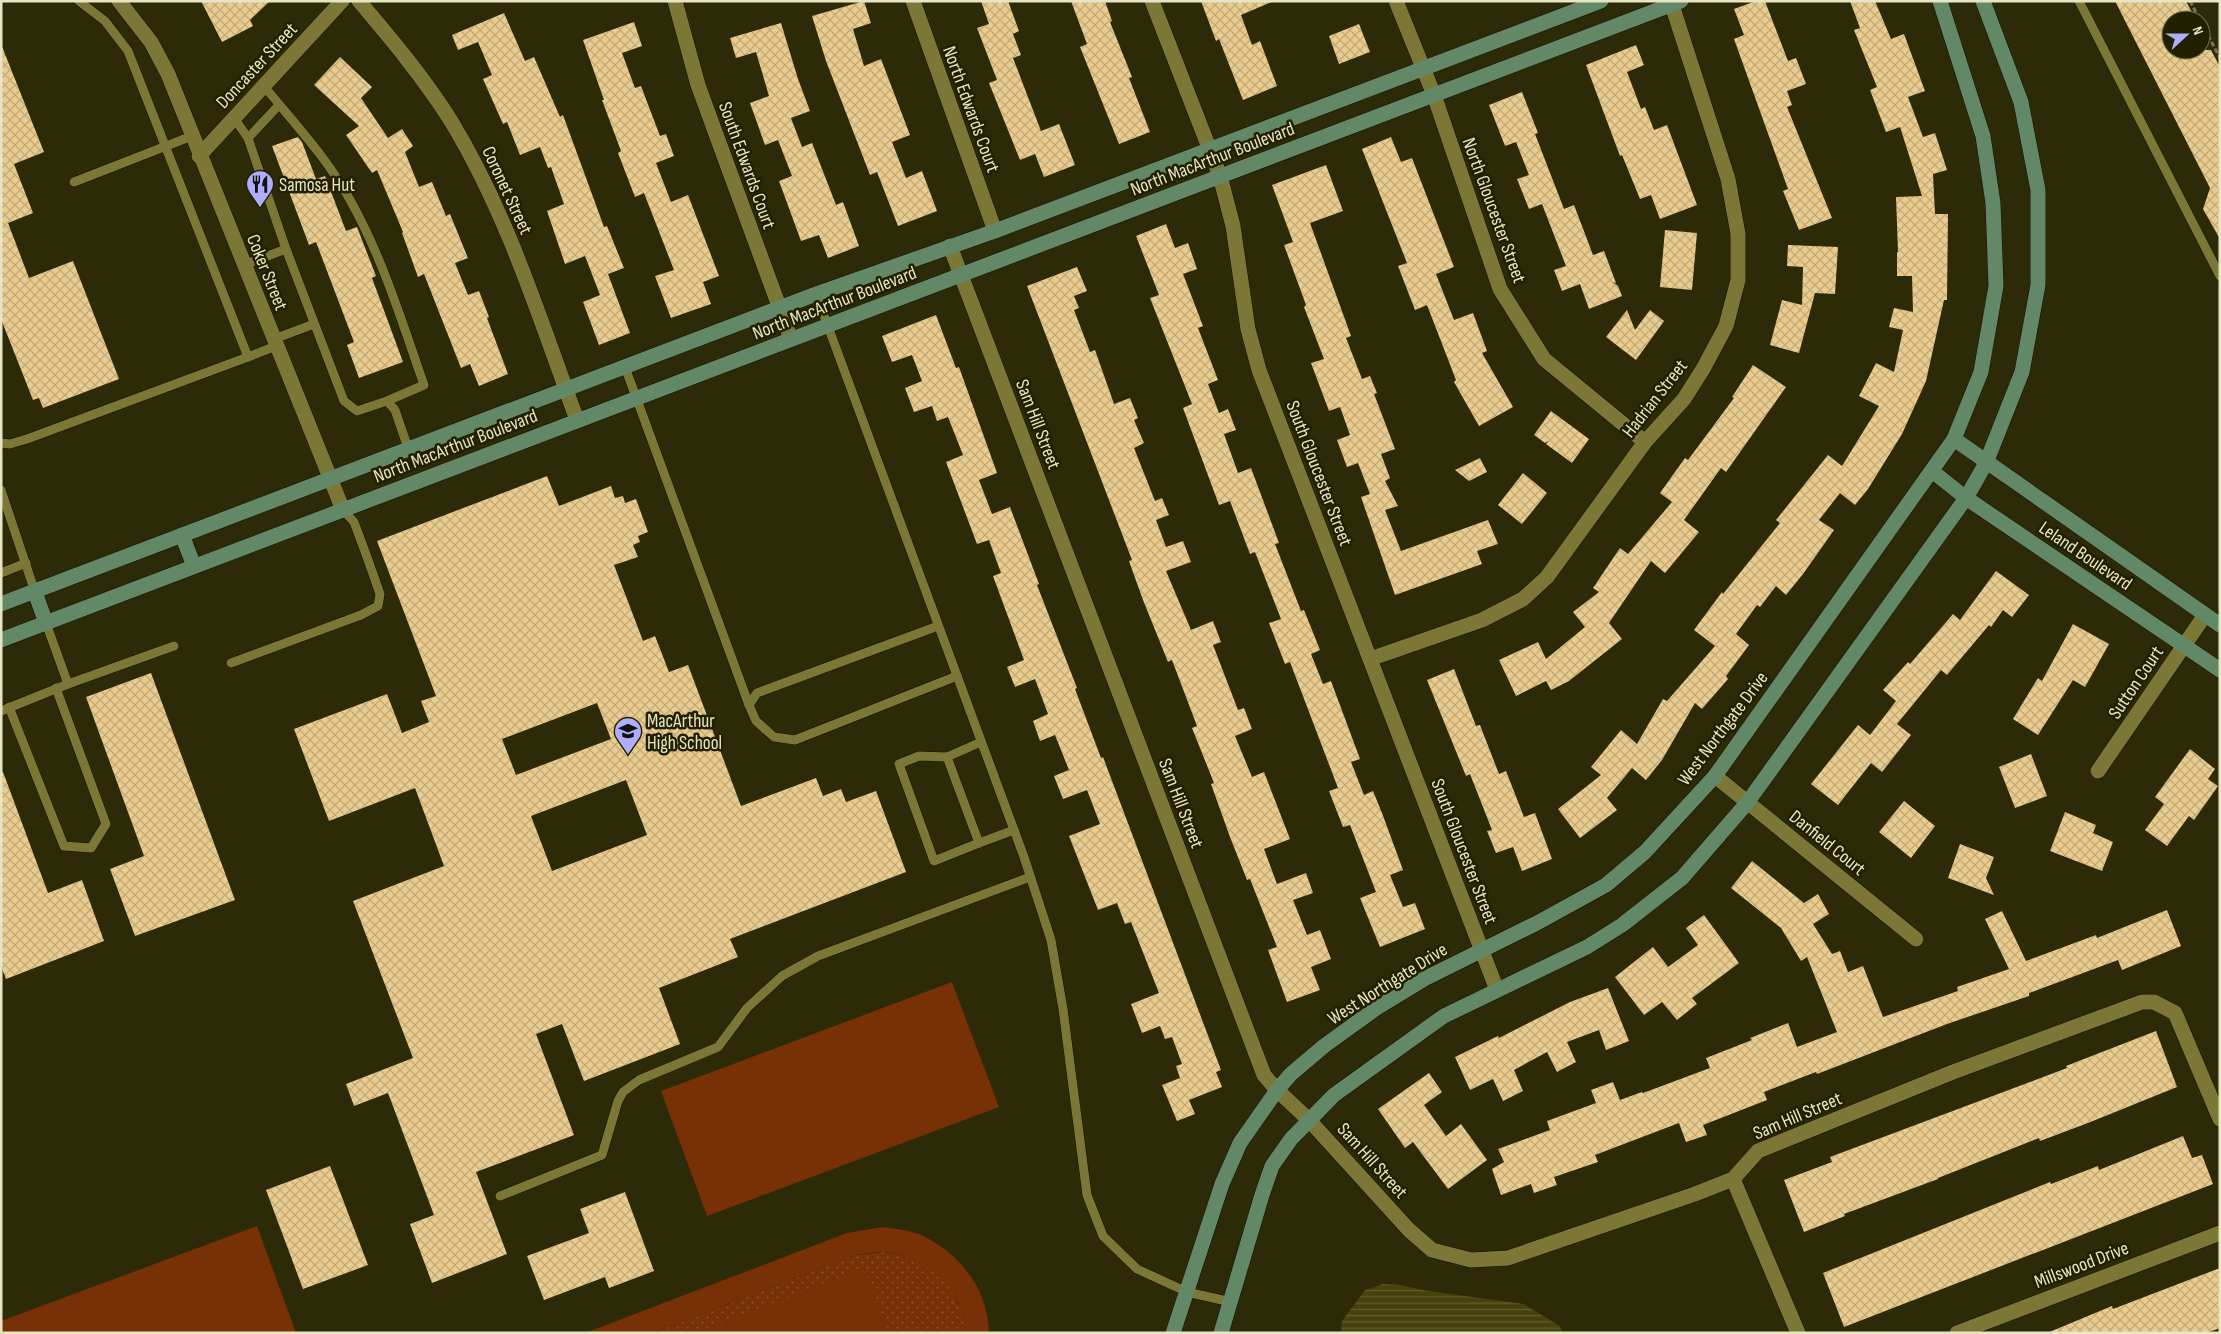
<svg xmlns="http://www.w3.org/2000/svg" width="2221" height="1334" font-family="'Sofia Sans Condensed',sans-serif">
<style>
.grass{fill:url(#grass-dots)}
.garden{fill:#783007}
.water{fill:url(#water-rules)}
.building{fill:url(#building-cross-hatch);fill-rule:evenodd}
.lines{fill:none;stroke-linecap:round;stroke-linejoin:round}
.lane-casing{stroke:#141201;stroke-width:10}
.street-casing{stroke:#141201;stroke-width:16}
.secondary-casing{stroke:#141201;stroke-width:16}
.path{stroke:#767351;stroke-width:3;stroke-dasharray:5 2.5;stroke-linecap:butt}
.lane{stroke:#7d7737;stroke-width:9}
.street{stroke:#7d7737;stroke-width:15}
.secondary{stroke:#628868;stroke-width:15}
.labels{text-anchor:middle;stroke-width:5;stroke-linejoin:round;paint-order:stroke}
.street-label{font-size:19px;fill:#e7e5c4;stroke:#232000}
.poi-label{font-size:19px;fill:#e7e5c4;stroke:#232000;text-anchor:start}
</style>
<defs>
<pattern id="grass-dots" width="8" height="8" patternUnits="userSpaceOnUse" patternTransform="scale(1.25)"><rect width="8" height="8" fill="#783007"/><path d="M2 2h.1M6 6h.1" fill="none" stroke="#8b4e2a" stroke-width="1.8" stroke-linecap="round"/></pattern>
<pattern id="water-rules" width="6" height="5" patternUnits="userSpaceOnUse" patternTransform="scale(1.25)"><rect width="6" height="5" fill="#46420e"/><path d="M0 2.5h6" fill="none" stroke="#615d2f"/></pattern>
<pattern id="building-cross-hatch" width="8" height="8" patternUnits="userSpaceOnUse" patternTransform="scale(1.25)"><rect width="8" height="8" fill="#eacc8e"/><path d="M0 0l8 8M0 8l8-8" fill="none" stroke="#c1aa79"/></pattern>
</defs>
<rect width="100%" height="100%" fill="#2d2a07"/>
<path class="grass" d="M884 1252C893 1254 902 1255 911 1258 941 1268 965 1301 966 1333H652L855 1255Z"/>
<g class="garden">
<path d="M952 982 999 1107 707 1216 661 1091Z"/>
<path d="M257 1226 296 1333H1V1321Z"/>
<path d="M883 1227C895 1229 910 1230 921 1235 960 1253 988 1289 989 1333H966C964 1289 927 1258 886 1252 876 1251 865 1254 855 1255L652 1333H585L847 1233Z"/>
<path d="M864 1268 889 1333H695Z"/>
</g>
<path class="water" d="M1383 1284 1401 1285 1422 1290 1523 1304 1560 1326 1562 1333H1341L1342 1321 1365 1290Z"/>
<g class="building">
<path d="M201 1H270L250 20 253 26 222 42Z"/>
<path d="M864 1 871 23 853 29 864 66 881 59 910 135 892 142 906 178 922 171 937 211 898 226 877 172 870 175 826 61 812 16Z"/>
<path d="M981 1H1008L1019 31 1013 34 1021 55 1013 58 1041 131 1059 124 1075 165 1044 177 1035 154 1020 160 989 83 997 80 977 28 989 24Z"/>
<path d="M1071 1H1105L1112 21 1110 22 1132 77 1129 78 1150 132 1119 144 1080 47 1087 44Z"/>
<path d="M1201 1H1274L1241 15 1252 45 1260 41 1277 86 1243 100 1219 39 1216 41Z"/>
<path d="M1756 1H1765L1788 61 1796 58 1806 84 1787 91 1792 105 1787 107 1832 218 1799 230 1783 191 1788 189 1734 39 1744 35 1734 9Z"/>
<path d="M1850 1H1875L1891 39 1904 34 1925 91 1908 97 1923 137 1935 133 1947 170 1933 174 1935 214H1948L1947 300H1944L1926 381 1902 434 1868 489 1855 505 1840 493 1819 520 1834 530 1803 574 1786 595 1776 586 1760 607 1757 605 1736 634 1749 645 1726 676 1728 679 1702 709 1695 703 1662 760 1646 780 1632 768 1607 798 1617 810 1580 838 1558 809 1601 775 1591 767 1621 730 1637 744 1663 699 1667 701 1715 646 1694 630 1722 592 1723 594 1780 523 1776 520 1828 455 1842 466 1879 406 1859 396 1876 363 1894 372 1903 330 1889 327 1894 308 1913 312 1912 276H1897V252H1898L1896 197 1922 196 1900 127 1886 132 1870 90 1877 87 1854 30 1860 28Z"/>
<path d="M2115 1H2186L2196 20H2171V50H2211L2220 67V239L2203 209 2210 188Z"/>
<path d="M504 13 525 61 534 57 560 117 563 115 604 227 607 226 624 268 608 274 630 333 599 345 583 302 600 295 585 256 565 264 547 211 564 204 551 167 548 168 540 147 520 155 507 122 503 124 483 79 492 75 478 42 458 50 452 35Z"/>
<path d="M634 22 642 46 622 53 635 88 641 86 660 136 666 134 674 156 656 163 671 202 688 195 719 276 703 282 711 304 671 318 655 276 674 270 644 193 635 197 618 153 621 151 602 100H604L583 40Z"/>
<path d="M781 23 798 79 810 111 791 118 802 147 812 143 836 205 843 202 859 246 828 258 819 235 801 241 779 181 792 176 778 140 765 145 750 103 769 96 756 52 736 58 730 38Z"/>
<path d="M1359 24 1370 52 1339 64 1329 36Z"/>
<path d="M1 44 44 152 14 164 33 213 8 223 29 278 73 261 119 379 43 408 39 398 33 400 1 319Z"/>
<path d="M1636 45 1644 65 1627 72 1641 109 1645 107 1654 130 1667 125 1697 205 1660 219 1651 195 1640 199 1622 155 1620 156 1586 65Z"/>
<path d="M340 57 372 87 361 98 388 138 402 129 413 146 405 152 419 187 432 182 446 216 450 214 468 258 455 263 468 295 479 291 489 317 487 318 508 374 479 386 470 364 461 368 424 274 418 277 402 233 403 232 377 170 372 173 346 135 359 126 314 85Z"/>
<path d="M1522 92 1538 133 1535 134 1564 209 1574 205 1593 255 1604 251 1616 283 1613 282 1618 286 1622 296 1589 309 1580 284 1562 291 1554 270 1566 266 1542 204 1529 209 1517 179 1529 175 1516 142 1505 146 1489 105Z"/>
<path d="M298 137 302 142 316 179 325 176 346 231 357 227 376 276 372 278 403 362 359 378 347 345 354 342 316 242 309 245 272 146Z"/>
<path d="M1391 137 1401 162 1412 158 1454 267 1436 274 1454 320 1473 313 1487 351 1482 353 1513 407 1479 426 1454 382 1456 380 1427 305 1415 310 1398 266 1407 263 1362 149Z"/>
<path d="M1326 165 1343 211 1310 223 1351 336 1346 338 1362 379 1370 376 1377 393 1374 394 1395 449 1381 454 1390 478 1385 481 1398 506 1385 510 1401 551 1488 520 1498 544 1477 551 1482 564 1395 595 1361 497 1370 494 1358 463 1347 467 1337 440 1350 435 1340 407 1329 411 1311 363 1324 359 1304 307 1306 305 1284 245 1293 242 1272 185Z"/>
<path d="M1166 224 1175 248 1188 243 1197 269 1183 274 1203 326 1198 328 1218 380 1208 384 1219 413 1228 409 1236 430 1224 434 1238 473 1251 468 1279 543 1275 544 1301 611 1304 610 1320 650 1311 654 1323 684 1331 681 1360 759 1351 762 1364 795 1373 791 1382 813 1403 870 1390 875 1403 907 1415 903 1425 929 1380 947 1360 898 1376 892 1350 825 1343 827 1329 791 1338 788 1290 662 1285 664 1269 623 1281 619 1255 552 1250 554 1230 501 1219 505 1183 408 1192 404 1150 298 1159 295 1136 236Z"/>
<path d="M1665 230 1697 233 1692 290 1660 287Z"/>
<path d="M1788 245 1838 247 1835 294 1815 293 1799 353 1770 345 1782 300 1802 305 1803 267 1787 266Z"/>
<path d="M1077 267 1087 291 1074 296 1079 308 1074 310 1090 352 1095 350 1114 404 1130 398 1138 418 1134 420 1144 443 1134 448 1155 501 1162 498 1169 515 1156 520 1166 547 1183 541 1191 562 1166 571 1191 630 1213 621 1221 642 1213 645 1238 710 1244 708 1252 729 1235 736 1252 777 1264 772 1290 839 1264 849 1277 884 1306 873 1313 893 1293 900 1307 935 1320 930 1331 959 1311 967 1320 990 1287 1002 1268 950 1277 947 1250 879 1247 880 1230 837 1211 784 1214 783 1192 728 1197 726 1172 660 1168 662 1143 600 1129 561 1132 560 1027 286Z"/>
<path d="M1627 310 1635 330 1650 310 1664 321 1636 360 1606 337Z"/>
<path d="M936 315 956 368 959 367 997 473 979 480 992 514 1010 507 1039 584 1037 585 1077 688 1075 689 1101 758 1103 757 1221 1070 1216 1072 1222 1087 1189 1100 1195 1114 1177 1121 1162 1085 1180 1078 1176 1066 1182 1064 1172 1037 1165 1039 1160 1026 1142 1033 1131 1004 1159 993 1131 922 1125 924 1117 903 1098 910 1069 836 1100 824 1087 790 1063 799 1054 776 1069 770 1055 735 1040 741 1033 721 1048 714 1035 679 1015 687 1007 667 1024 660 993 576 1001 573 989 540 977 544 946 462 963 455 948 417 937 421 932 406 914 412 905 388 922 381 912 355 892 362 882 336Z"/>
<path d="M1753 365 1786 387 1726 472 1721 468 1684 520 1699 532 1665 573 1651 561 1609 623 1622 639 1569 681 1551 690 1546 681 1516 696 1499 660 1538 642 1546 659 1585 627 1573 612 1599 592 1593 588 1620 548 1628 554 1672 502 1660 493 1685 458 1688 460 1734 398 1732 397Z"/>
<path d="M1551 411 1589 439 1572 463 1546 444 1548 441 1545 443 1534 435Z"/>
<path d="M1480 458 1487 472 1469 481 1455 470Z"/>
<path d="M1523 473 1547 493 1522 524 1498 505Z"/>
<path d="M547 476 559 506 611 486 615 498 623 496 625 503 636 499 648 532 638 536 640 542 633 545 638 557 614 565 643 641 655 636 669 672 688 665 741 806 816 778 823 796 841 789 846 802 876 791 906 872 730 939 738 957 659 988 680 1044 584 1081 562 1024 536 1034 574 1135 476 1172 507 1254 432 1283 410 1224 434 1215 388 1093 354 1106 346 1084 413 1058 353 901 444 866 415 788 329 821 294 729 387 694 402 733 429 722 421 701 436 696 377 541ZM597 703 611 739 516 775 502 739ZM626 780 647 835 552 871 531 816Z"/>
<path d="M1996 571 2029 595 2012 617 2003 610 1991 627 1989 625 1947 675 1941 670 1897 724 1911 735 1882 772 1871 763 1838 805 1811 784 1858 725 1870 735 1896 701 1883 690 1908 662 1910 664 1953 614 1960 620Z"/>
<path d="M2073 624 2109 644 2085 687 2073 680 2038 735 2013 719 2038 678 2042 681Z"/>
<path d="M1454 669 1476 726 1480 725 1499 774 1506 771 1524 817 1535 813 1552 859 1522 871 1513 847 1496 853 1487 831 1492 830 1470 774 1466 776 1427 680Z"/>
<path d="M151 673 235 900 135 936 110 869 144 856 86 697Z"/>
<path d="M2190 749 2215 769 2208 779 2218 786 2194 820 2189 816 2167 846 2145 830 2164 804 2155 797Z"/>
<path d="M2031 754 2047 796 2015 808 1999 767Z"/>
<path d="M1 772H3L48 893 82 880 104 941 6 979 1 966Z"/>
<path d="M1904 801 1935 826 1911 858 1879 832Z"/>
<path d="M2065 812 2096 825 2093 833 2113 842 2102 871 2050 851Z"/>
<path d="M1960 844 1994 857 1986 878 1994 895 1948 878Z"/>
<path d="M1752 861 1804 903 1818 894 1829 914 1813 924 1832 954 1840 951 1848 972 1863 966 1883 1017 1958 991 1957 987 2009 969 1985 919 2002 911 2026 961 2096 935 2097 938 2167 910 2181 946 2122 970 2118 960 2029 993V996L1947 1024 1817 1074 1816 1072 1764 1092 1767 1100 1703 1125 1707 1135 1686 1142 1679 1123 1595 1155 1598 1162 1554 1177 1557 1185 1534 1193 1531 1184 1501 1195 1492 1169 1504 1162 1498 1149 1550 1130 1547 1121 1596 1103 1591 1090 1613 1082 1620 1100 1642 1092 1643 1093 1710 1068 1706 1058 1752 1040 1750 1038 1788 1023 1797 1047 1837 1032 1807 957 1801 961 1781 928 1731 888Z"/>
<path d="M1704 915 1739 963 1692 998 1697 1004 1677 1020 1662 1002 1644 1015 1615 977 1653 947 1668 967 1698 945 1686 928Z"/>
<path d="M1608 988 1629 1041 1606 1050 1599 1030 1567 1042 1576 1062 1557 1072 1547 1052 1514 1070 1523 1091 1503 1101 1493 1079 1470 1090 1455 1057 1498 1036 1499 1038 1570 1002Z"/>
<path d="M2156 1031 2177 1087 2088 1123 2040 1141 2039 1138 1938 1178V1179L1844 1214 1845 1216 1804 1232 1784 1180 1832 1162 1830 1157 2067 1068 2066 1066Z"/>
<path d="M1429 1073 1442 1092 1424 1105 1446 1136 1461 1124 1487 1160 1448 1189 1413 1142 1405 1148 1378 1109Z"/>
<path d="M2183 1136 2192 1158 2202 1155 2213 1184 1844 1327 1823 1273 2050 1182 2051 1184 2098 1166 2099 1170Z"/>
<path d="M330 1166 368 1265 303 1289 266 1190Z"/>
<path d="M625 1192 654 1271 609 1288 605 1277 544 1300 527 1256 589 1233 580 1209Z"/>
<path d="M2220 1268V1328L2206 1333H2047L2112 1306 2113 1309Z"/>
</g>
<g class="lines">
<g class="lane-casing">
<g id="lane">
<path d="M2079 1 2220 276"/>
<path d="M264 86C294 123 326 157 349 198 382 256 402 322 424 385L387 401"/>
<path d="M234 118 248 138 286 249"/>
<path d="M248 138 279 105"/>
<path d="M74 182 192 136"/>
<path d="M244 265 286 249 344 401 357 411 387 401 395 410 408 448"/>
<path d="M816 294 1024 857 1051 940 1063 1009 1087 1195 1103 1236 1137 1269 1187 1292 1231 1302"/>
<path d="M274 339 314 324"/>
<path d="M248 357 276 346"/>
<path d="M625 367 749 705"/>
<path d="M1 443 10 444 27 439 248 357 128 51 105 21 79 1"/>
<path d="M1 490 35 592"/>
<path d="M1 573 26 563"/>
<path d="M938 626 757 693 749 705 756 721 774 737 795 740 957 676"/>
<path d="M231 663 361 615 378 606 380 594 367 557 354 522 343 510"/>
<path d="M68 684 174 646"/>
<path d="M9 707 64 846 91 848 106 824 56 688"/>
<path d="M1 711 68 684 46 623"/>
<path d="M981 742 947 757 979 843 1014 830"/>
<path d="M947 757 919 756 899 764 934 861 979 843"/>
<path d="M500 1196 602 1155 618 1101 623 1092 639 1080 718 1047 747 1008 782 976 818 956 1030 877"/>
</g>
</g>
<g class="street-casing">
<g id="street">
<path d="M119 1 151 42 168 74 343 510"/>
<path d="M359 1C392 40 424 78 451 121 507 213 540 319 577 420"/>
<path d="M675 1 698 85 791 339"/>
<path d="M913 1 995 231"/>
<path d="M1152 1 1220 176 1233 226 1248 329 1259 370 1497 990"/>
<path d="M1396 1 1434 95 1500 289 1544 359 1645 442"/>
<path d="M199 156 342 1"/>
<path d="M950 246 1264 1075 1277 1090 1309 1120 1409 1230 1432 1250 1471 1260 1508 1258 1695 1194 1733 1179 1758 1151 1953 1072 2142 1002H2154L2175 1013 2220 1119"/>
<path d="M1370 659 1482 620 1523 599 1547 577 1645 442 1684 399 1703 369 1726 326 1738 280V234L1728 179 1672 5"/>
<path d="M2098 771 2205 615"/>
<path d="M1715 776 1916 939"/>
<path d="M1733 1179 1798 1333"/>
<path d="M1957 1333 2220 1233"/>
</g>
</g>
<g class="secondary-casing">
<g id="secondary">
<path d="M1954 439 2220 625"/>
<path d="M1932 471 1966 498 2220 670"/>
<path d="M182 535 194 566"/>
<path d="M35 592 46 623"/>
<path d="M1 604 816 294 995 231 1601 1"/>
<path d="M1 640 1681 1"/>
<path d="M1173 1333 1222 1184 1240 1143 1277 1090 1291 1074 1324 1046 1378 1007 1424 979 1537 923 1606 885 1645 852 1715 776 1954 439 1981 372 1996 286 1993 203 1983 136 1940 1"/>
<path d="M1221 1333 1262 1195 1272 1166 1291 1139 1334 1095 1444 1016 1587 947 1622 925 1682 878 1747 803 1966 498 1986 463 2022 372 2038 285V190L2021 102 1983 1"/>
</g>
</g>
<g class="path">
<path d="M2190 1 2200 20"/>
<path d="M2201 22 2220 58"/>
</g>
<use href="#lane" class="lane"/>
<use href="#street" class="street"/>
<use href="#secondary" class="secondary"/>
</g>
<defs>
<g id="restaurant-pin" transform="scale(1.4375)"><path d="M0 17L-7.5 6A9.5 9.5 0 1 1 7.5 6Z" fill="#afaefa" stroke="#232000"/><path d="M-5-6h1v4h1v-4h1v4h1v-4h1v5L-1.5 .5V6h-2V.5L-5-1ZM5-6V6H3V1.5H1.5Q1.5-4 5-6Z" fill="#111"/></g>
<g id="school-pin" transform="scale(1.4375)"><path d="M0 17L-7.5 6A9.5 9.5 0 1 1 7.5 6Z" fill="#afaefa" stroke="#232000"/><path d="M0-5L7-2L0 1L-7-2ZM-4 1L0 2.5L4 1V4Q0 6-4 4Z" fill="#111"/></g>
</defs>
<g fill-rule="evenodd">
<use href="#restaurant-pin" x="260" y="184"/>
<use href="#school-pin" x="628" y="731"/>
</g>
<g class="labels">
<g class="street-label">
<text transform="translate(256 65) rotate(-47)" y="7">Doncaster Street</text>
<text transform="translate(972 109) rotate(70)" y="7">North Edwards Court</text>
<text transform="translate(1212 158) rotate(-21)" y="7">North MacArthur Boulevard</text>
<text transform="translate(748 165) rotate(70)" y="7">South Edwards Court</text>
<text transform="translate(508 190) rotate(65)" y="7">Coronet Street</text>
<text transform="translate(1495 210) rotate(70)" y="7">North Gloucester Street</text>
<text transform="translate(268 272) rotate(68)" y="7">Coker Street</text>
<text transform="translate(834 302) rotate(-21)" y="7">North MacArthur Boulevard</text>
<text transform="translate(1654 398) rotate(-52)" y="7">Hadrian Street</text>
<text transform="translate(1039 424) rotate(69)" y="7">Sam Hill Street</text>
<text transform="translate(455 445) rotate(-21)" y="7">North MacArthur Boulevard</text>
<text transform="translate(1320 473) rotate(69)" y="7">South Gloucester Street</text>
<text transform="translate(2086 555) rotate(34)" y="7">Leland Boulevard</text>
<text transform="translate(2135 682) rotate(-56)" y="7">Sutton Court</text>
<text transform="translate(1722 728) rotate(-53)" y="7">West Northgate Drive</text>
<text transform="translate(1182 803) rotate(69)" y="7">Sam Hill Street</text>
<text transform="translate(1828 842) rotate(39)" y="7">Danfield Court</text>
<text transform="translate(1465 851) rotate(69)" y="7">South Gloucester Street</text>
<text transform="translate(1387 983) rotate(-32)" y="7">West Northgate Drive</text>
<text transform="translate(1797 1115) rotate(-23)" y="7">Sam Hill Street</text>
<text transform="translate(1373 1160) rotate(48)" y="7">Sam Hill Street</text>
<text transform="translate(2081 1264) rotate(-21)" y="7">Millswood Drive</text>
</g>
<g class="poi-label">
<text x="279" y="191">Samosa Hut</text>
<text x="647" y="727">MacArthur<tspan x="647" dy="22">High School</tspan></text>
</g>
</g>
<rect width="2221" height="1334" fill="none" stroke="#e7e5c4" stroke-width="5"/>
<g transform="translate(2186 35) rotate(69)"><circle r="24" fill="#232000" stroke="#716f4e"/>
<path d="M0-4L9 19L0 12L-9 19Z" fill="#afaefa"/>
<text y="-8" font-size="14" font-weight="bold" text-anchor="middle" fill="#e7e5c4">N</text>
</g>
</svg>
